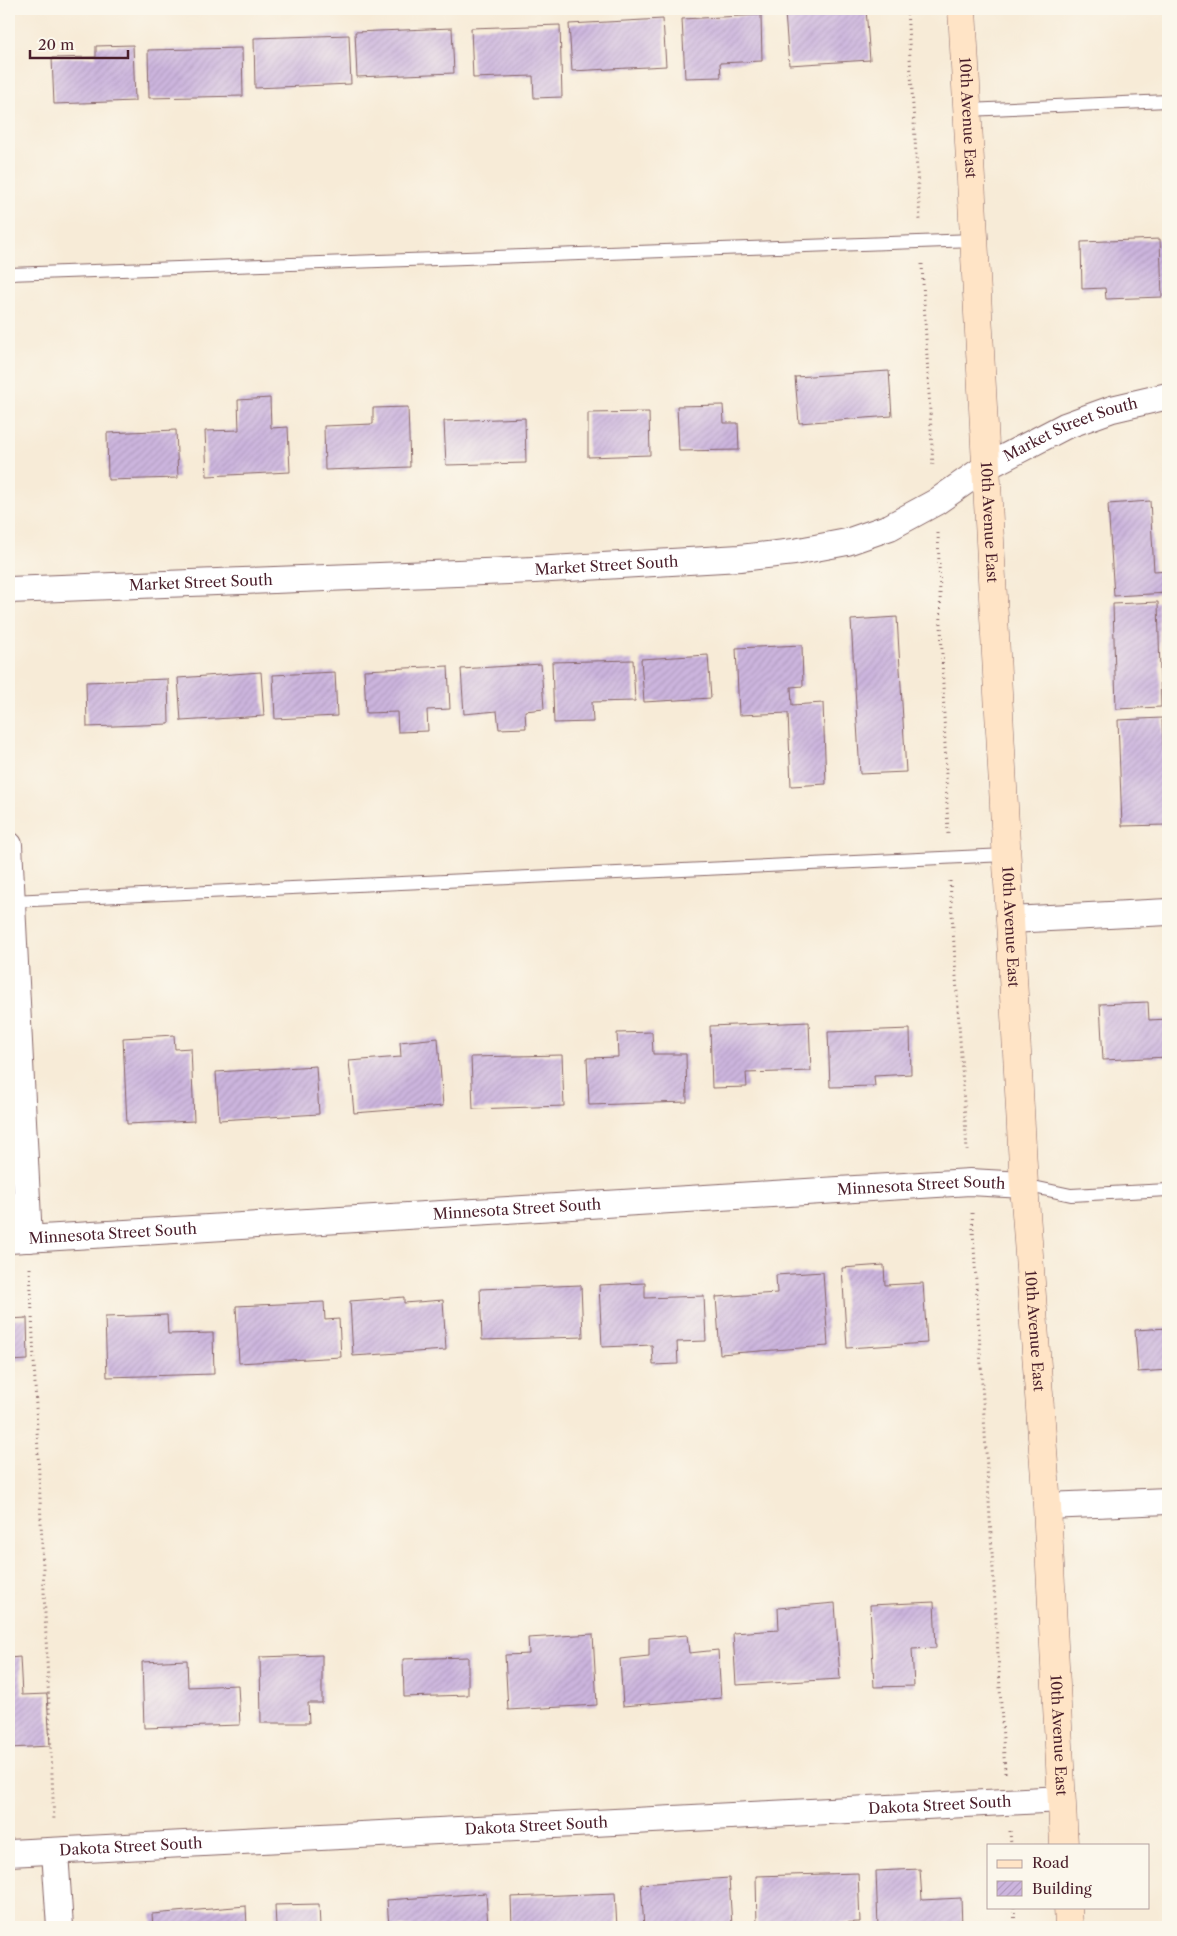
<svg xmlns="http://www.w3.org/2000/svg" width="1177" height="1936" font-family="'Libre Caslon Text',serif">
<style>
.building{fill:url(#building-hatch)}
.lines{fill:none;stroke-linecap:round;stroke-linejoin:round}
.lane-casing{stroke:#876667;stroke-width:14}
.street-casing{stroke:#876667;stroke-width:28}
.secondary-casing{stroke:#876667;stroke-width:29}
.path{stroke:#876667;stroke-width:3;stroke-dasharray:1 4;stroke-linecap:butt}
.lane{stroke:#fff;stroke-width:12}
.street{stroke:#fff;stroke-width:26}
.secondary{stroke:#ffe4c6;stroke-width:28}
.labels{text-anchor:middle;stroke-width:5;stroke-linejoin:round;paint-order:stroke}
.street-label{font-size:15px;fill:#4a1f2b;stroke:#fbf7ec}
</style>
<defs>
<pattern id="building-hatch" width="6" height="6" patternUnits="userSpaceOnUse" patternTransform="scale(1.25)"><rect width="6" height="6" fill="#ccb5de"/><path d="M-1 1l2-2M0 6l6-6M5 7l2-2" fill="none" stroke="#b19bbf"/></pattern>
</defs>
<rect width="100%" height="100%" fill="#fbf7ec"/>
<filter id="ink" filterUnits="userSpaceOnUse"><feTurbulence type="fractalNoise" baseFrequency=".02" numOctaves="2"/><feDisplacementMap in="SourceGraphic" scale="10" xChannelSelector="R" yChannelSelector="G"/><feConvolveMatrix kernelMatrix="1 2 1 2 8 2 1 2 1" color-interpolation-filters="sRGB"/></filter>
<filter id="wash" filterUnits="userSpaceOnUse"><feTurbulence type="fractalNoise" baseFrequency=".0096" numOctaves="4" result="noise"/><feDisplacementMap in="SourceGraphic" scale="20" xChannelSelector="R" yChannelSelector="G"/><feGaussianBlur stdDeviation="1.12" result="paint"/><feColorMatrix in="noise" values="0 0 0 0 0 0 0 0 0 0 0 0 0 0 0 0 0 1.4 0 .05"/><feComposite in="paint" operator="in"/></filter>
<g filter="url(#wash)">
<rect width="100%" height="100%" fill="#f7ebd7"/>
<g id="blocks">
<g class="building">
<path d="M838 9H866L870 60 789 65 785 13Z"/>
<path d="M761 15 762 61 720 63 721 77 685 78 682 19Z"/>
<path d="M663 19 666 66 572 71 569 24Z"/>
<path d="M560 25 562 97 534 98 533 76 473 78 471 28Z"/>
<path d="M452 28 454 73 357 77 355 32Z"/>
<path d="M349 35 351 84 255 88 254 38Z"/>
<path d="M133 45 135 101 54 104 52 58 96 57V46Z"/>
<path d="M242 48 243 96 149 98 148 50Z"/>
<path d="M1160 239 1162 297 1106 299 1105 288 1082 289 1081 242Z"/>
<path d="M889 371 892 416 799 423 795 377Z"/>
<path d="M270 398 271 428 288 427 290 472 207 476 205 431 239 430 238 400Z"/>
<path d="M723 405 724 423H738L739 450 679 451 677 406Z"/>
<path d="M408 407 410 467 325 470 324 426 373 424V408Z"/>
<path d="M649 412 650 455 588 457V413Z"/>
<path d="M525 418 526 463 446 465 444 421Z"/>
<path d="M176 430 178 478 108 480 107 433Z"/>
<path d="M1150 501 1154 571 1168 570V593L1114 596 1108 504Z"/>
<path d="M1158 602 1161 707 1116 709 1113 604Z"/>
<path d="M897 617 906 772 860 774 851 620Z"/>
<path d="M802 645 803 686 791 687 792 705 823 703 826 784 791 786 788 713 739 715 736 648Z"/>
<path d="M708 655 711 698 644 702 641 659Z"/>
<path d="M633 660 635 701 592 702 593 722 554 723 552 662Z"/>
<path d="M541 664 544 709 525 711 526 728 499 729 497 711 464 714 461 669Z"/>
<path d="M448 666 450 709 427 710 428 731 398 732 397 712 366 713 364 670Z"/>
<path d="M261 672 264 716 181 721 178 678Z"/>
<path d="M335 672 337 716 275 719 273 675Z"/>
<path d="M168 679 169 724 87 727 86 682Z"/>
<path d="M1162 718 1166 825 1122 826 1118 720Z"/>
<path d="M1148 1002 1149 1020 1168 1019V1057L1103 1060 1100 1004Z"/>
<path d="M809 1022 811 1071 746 1073 747 1087 712 1088 710 1026Z"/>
<path d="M910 1029 911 1074 874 1076 875 1086 830 1087 828 1032Z"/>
<path d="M652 1032 653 1054H686L687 1102 589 1105 587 1058 618 1057 617 1033Z"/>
<path d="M174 1035 175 1049 191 1048 194 1121 127 1124 123 1038Z"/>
<path d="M438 1038 443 1106 354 1113 349 1061 401 1057 400 1042Z"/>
<path d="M562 1055 564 1106 473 1109 471 1057Z"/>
<path d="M316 1066 319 1114 219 1120 216 1072Z"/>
<path d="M884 1265 885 1285 923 1283 927 1343 847 1348 842 1268Z"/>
<path d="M823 1272 828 1346 720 1354 716 1297 777 1293 776 1275Z"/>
<path d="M645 1283V1298L704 1296 706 1341 677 1342 678 1364 653 1365 652 1345 602 1347 599 1285Z"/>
<path d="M581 1285 583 1337 482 1340 480 1289Z"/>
<path d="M404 1297V1303L443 1300 446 1350 353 1356 350 1301Z"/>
<path d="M324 1302 325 1320 339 1319 341 1357 239 1363 236 1306Z"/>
<path d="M167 1315 168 1334 213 1333 214 1374 107 1377 105 1317Z"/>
<path d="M27 1318 28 1360 9 1361V1319Z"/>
<path d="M1168 1328V1370L1138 1372 1135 1330Z"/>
<path d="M9 1365H10L11 1394H9Z"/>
<path d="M934 1602 936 1648 912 1649 914 1686 874 1687 870 1605Z"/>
<path d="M835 1603 840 1679 736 1685 733 1633 779 1630 778 1608Z"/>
<path d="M593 1634 597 1705 508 1710 505 1655 529 1654 528 1638Z"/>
<path d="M687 1635 689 1653 718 1650 721 1698 623 1706 620 1659 649 1656V1638Z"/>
<path d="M322 1655V1703H308L309 1723H261L260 1657Z"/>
<path d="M20 1657 22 1695 47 1694 50 1746 9 1748V1658Z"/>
<path d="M468 1657V1695L404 1697 403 1659Z"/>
<path d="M187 1660 188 1687 238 1685 240 1725 144 1728 142 1662Z"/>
<path d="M920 1869 922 1900 961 1898 962 1927H878L876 1871Z"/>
<path d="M858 1873 860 1922 757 1926 756 1876Z"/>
<path d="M729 1878 732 1926 644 1927 641 1884Z"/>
<path d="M486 1893 488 1927H389L387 1900Z"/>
<path d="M615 1893 617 1927H512L511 1897Z"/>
<path d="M319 1904 320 1927H276L275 1905Z"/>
<path d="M246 1906 247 1927H153L152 1914Z"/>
</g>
</g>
</g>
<g filter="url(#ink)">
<use href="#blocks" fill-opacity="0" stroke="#876667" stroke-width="1"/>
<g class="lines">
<g class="lane-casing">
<g id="lane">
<path d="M967 110 1168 101"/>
<path d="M9 274 974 240"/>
<path d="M11 901 1006 855"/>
<path d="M1024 1185 1071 1195 1168 1190"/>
</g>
</g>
<g class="street-casing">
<g id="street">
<path id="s1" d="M9 590 534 570 740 558 794 552 847 542 890 527 936 502 986 467 1065 426 1112 409 1168 396"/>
<path d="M9 845 29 1239"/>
<path d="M1010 920 1168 912"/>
<path id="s2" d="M9 1240 970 1182 1024 1185"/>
<path d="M1047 1506 1168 1501"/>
<path d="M55 1852 60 1927"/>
<path id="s3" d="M9 1853 1062 1799"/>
</g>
</g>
<g class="secondary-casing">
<g id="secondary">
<path id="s4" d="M962 9 1010 920 1024 1185 1047 1506 1064 1845"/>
<path d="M1068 1907 1069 1927"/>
</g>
</g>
<g class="path">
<path d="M907 9 920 220"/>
<path d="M922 264 933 467"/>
<path d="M938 533 948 835"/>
<path d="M950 881 967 1151"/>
<path d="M972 1213 1005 1773"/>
<path d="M30 1268 54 1821"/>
<path d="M1010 1831 1011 1845"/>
<path d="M1014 1907 1015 1927"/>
</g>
<use href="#lane" class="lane"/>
<use href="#street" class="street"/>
<use href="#secondary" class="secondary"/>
</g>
</g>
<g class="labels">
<g class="street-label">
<text dy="5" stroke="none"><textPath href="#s4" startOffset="109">10th Avenue East</textPath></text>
<text dy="5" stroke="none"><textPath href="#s1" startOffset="1092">Market Street South</textPath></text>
<text dy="5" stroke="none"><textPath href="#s4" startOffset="514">10th Avenue East</textPath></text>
<text dy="5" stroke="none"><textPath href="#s1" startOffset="598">Market Street South</textPath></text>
<text dy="5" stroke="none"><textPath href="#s1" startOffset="192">Market Street South</textPath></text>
<text dy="5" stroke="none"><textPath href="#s4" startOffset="919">10th Avenue East</textPath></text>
<text dy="5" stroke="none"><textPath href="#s2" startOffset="914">Minnesota Street South</textPath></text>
<text dy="5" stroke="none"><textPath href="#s2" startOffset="509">Minnesota Street South</textPath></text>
<text dy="5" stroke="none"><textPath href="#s2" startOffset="104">Minnesota Street South</textPath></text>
<text dy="5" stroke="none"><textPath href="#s4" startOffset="1324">10th Avenue East</textPath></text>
<text dy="5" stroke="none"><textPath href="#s4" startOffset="1729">10th Avenue East</textPath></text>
<text dy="5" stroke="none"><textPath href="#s3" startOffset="932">Dakota Street South</textPath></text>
<text dy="5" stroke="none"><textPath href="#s3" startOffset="528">Dakota Street South</textPath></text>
<text dy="5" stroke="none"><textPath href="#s3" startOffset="122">Dakota Street South</textPath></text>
</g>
</g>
<rect width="1177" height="1936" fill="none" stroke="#fbf7ec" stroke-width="30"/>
<rect x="987" y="1844" width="162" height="65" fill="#fbf7ec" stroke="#b4a19f"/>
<rect x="997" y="1860" width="25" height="8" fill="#ffe4c6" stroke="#b4a19f"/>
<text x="1032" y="1868" font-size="15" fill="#4a1f2b">Road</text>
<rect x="997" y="1881" width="25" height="15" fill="url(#building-hatch)" stroke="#b4a19f"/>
<text x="1032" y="1894" font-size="15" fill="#4a1f2b">Building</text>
<path d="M30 50v8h98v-8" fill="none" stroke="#4a1f2b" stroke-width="2.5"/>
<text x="38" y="50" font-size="15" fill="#4a1f2b" stroke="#fbf7ec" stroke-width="4" paint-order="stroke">20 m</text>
</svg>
